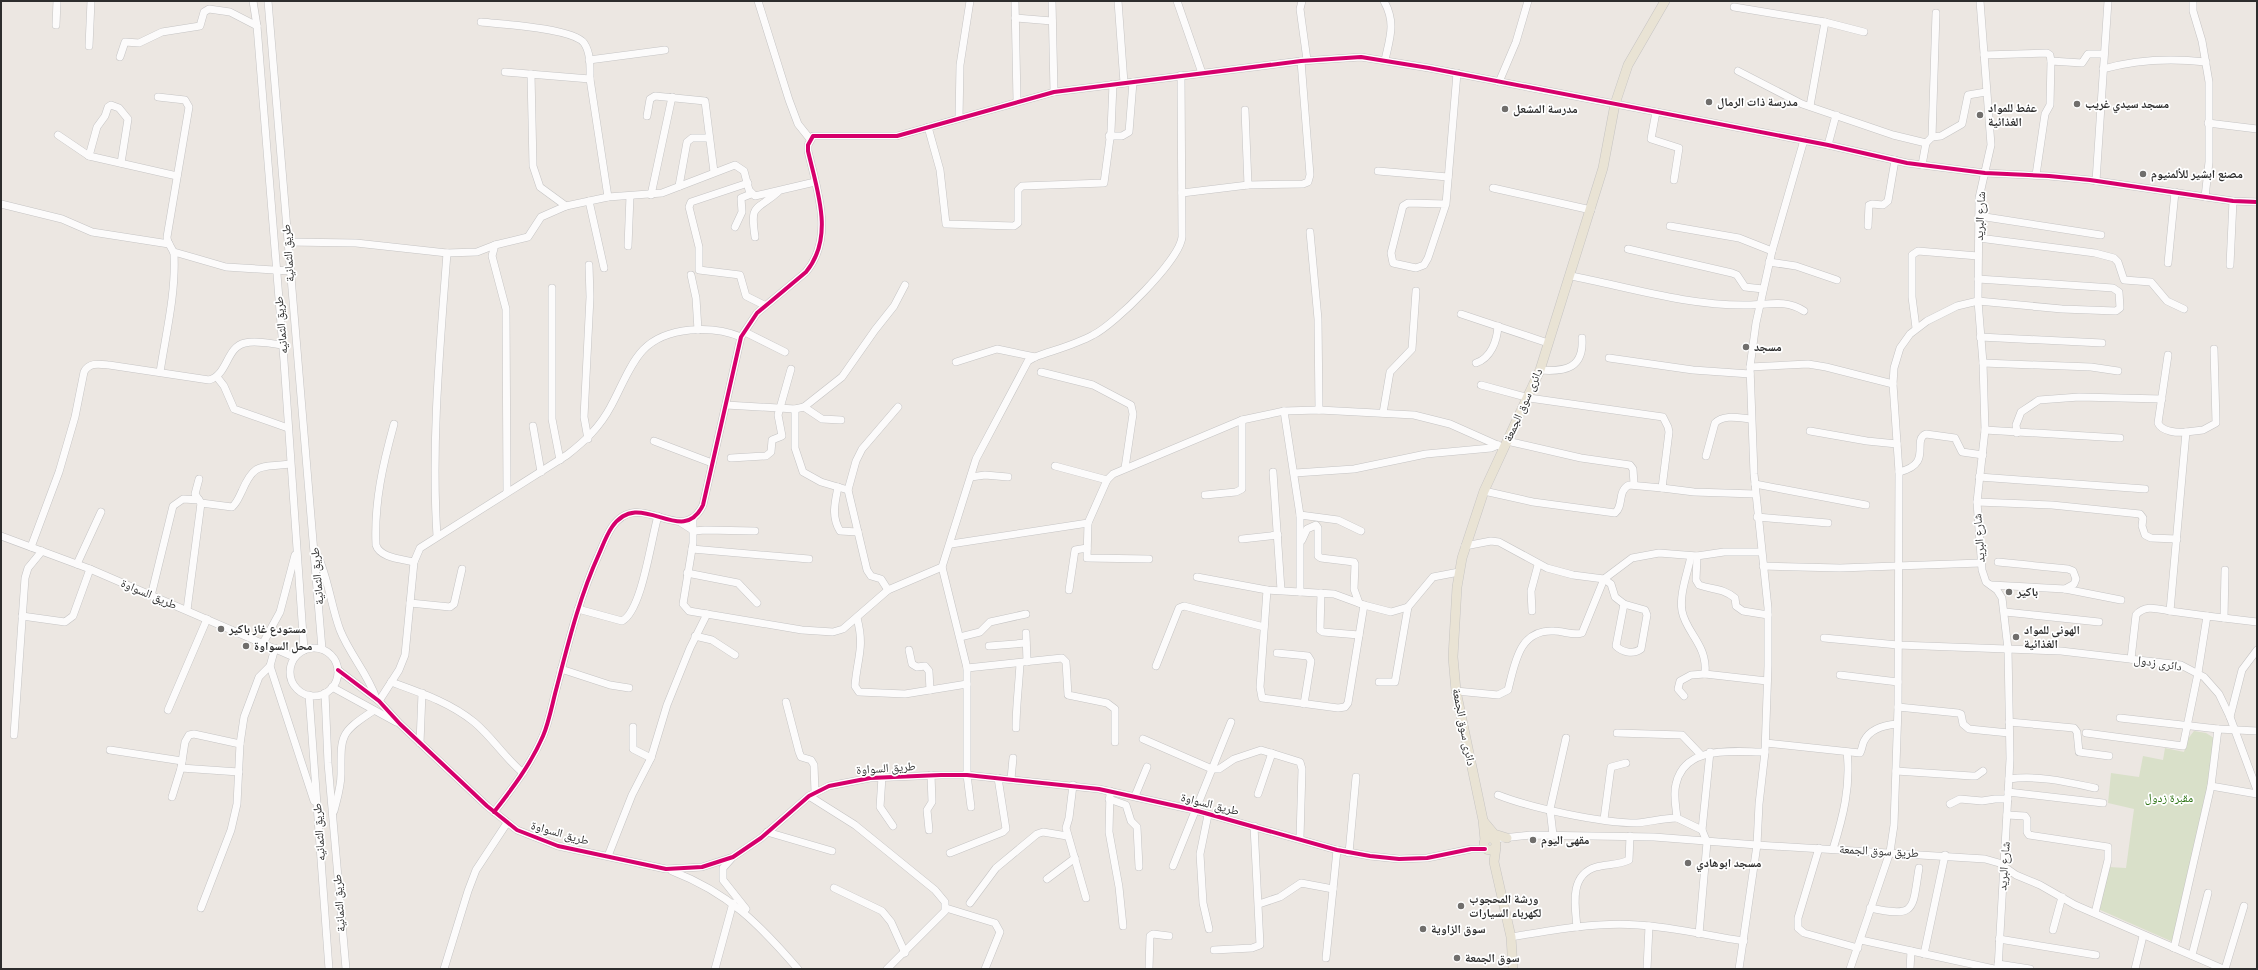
<svg xmlns="http://www.w3.org/2000/svg" width="2258" height="970" font-family="'Titillium Web','Noto Naskh Arabic',sans-serif">
<style>
.cemetery{fill:#d9e0c9}
.lines{fill:none;stroke-linecap:round;stroke-linejoin:round}
.minor-casing{stroke:#c5c4c4;stroke-width:8}
.major-casing{stroke:#c6c4c3;stroke-width:10}
.minor{stroke:#fcfbfb;stroke-width:7}
.major{stroke:#e9e3d4;stroke-width:9}
.cycleway-casing{stroke:#fff;stroke-width:6}
.cycleway{stroke:#d6006c;stroke-width:4}
.poi-dot{fill:#706e6c;stroke:#fff;stroke-width:1.5}
.labels{text-anchor:middle;stroke-width:3.5;stroke-linejoin:round;paint-order:stroke}
.poi-label{font-size:12px;font-weight:bold;fill:#2d2d2d;stroke:#fff;text-anchor:start}
.street-label{font-size:12px;fill:#2d2d2d;stroke:#fff}
.park-label{font-size:12px;fill:#2d7314;stroke:#fff}
</style>
<rect width="100%" height="100%" fill="#ece7e2"/>
<path class="cemetery" d="M2194 731 2206 733 2214 738 2207 797 2173 942 2098 909 2109 867 2126 868 2134 809 2108 803 2111 773 2139 777 2143 756 2163 760 2165 748 2184 752 2187 740Z"/>
<g class="lines">
<g class="minor-casing">
<g id="minor">
<path d="M253 1 257 26 284 361 304 650"/>
<path d="M268 1 322 649"/>
<path d="M758 1 789 100 798 124 810 139"/>
<path d="M1015 1 1017 101"/>
<path d="M1052 1 1054 92"/>
<path d="M1118 1 1124 83"/>
<path d="M1177 1 1202 73"/>
<path d="M1302 1 1300 9 1307 60"/>
<path d="M1384 1C1396 23 1390 37 1385 60"/>
<path d="M1980 1 1991 145 1979 198 1978 301 1983 363 1985 430 1977 502 1982 570 1986 582 1997 590 2002 598 2008 649 2010 759 1998 969"/>
<path d="M2193 1V11L2202 41 2209 82V162L2205 197"/>
<path d="M1734 7 1825 22 1810 106"/>
<path d="M1015 18 1052 21"/>
<path d="M481 22C501 24 573 28 584 43 591 53 590 68 590 79L608 197"/>
<path d="M1825 22 1864 32"/>
<path d="M56 25 57 1"/>
<path d="M89 46 91 1"/>
<path d="M1984 55 2047 53 2050 55 2051 61"/>
<path d="M120 57 125 42 139 43 162 32 200 26 204 12 209 9 230 12 257 26"/>
<path d="M589 60 665 50"/>
<path d="M2103 69C2138 59 2170 58 2206 62"/>
<path d="M1738 71 1802 104 1893 135 1926 143 1922 165"/>
<path d="M505 72 590 79"/>
<path d="M531 74 533 166 540 187 566 206"/>
<path d="M1499 82 1516 42 1528 1"/>
<path d="M158 97 185 100 189 107 167 237C167 244 173 248 174 254 176 293 166 333 160 372"/>
<path d="M1245 110 1248 185"/>
<path d="M1656 112 1651 139 1679 148 1674 180"/>
<path d="M647 116 650 99 655 96 705 101 714 172"/>
<path d="M959 118 960 65 970 1"/>
<path d="M2208 123 2257 129"/>
<path d="M928 127 940 170 946 224 1014 226 1018 223V190L1022 186 1104 183 1111 131 1113 84"/>
<path d="M58 135 89 156 177 176"/>
<path d="M1109 136H1122L1129 132 1133 82"/>
<path d="M1932 137 1941 136 1962 124 1968 95 1986 92"/>
<path d="M1926 143 1932 137 1936 13"/>
<path d="M1828 145 1836 115"/>
<path d="M89 156 97 127 105 116 108 107 111 105 119 108 128 119 121 163"/>
<path d="M1378 171 1448 177"/>
<path d="M2036 175 2045 114 2050 105 2051 61 2082 63 2088 54H2104"/>
<path d="M2096 181 2108 1"/>
<path d="M748 183 691 202 689 207 699 247V270L740 275 746 296 764 305"/>
<path d="M679 186 687 142 692 138H708"/>
<path d="M1493 188 1591 210"/>
<path d="M1182 193 1248 185 1303 184 1308 182 1310 175 1301 61"/>
<path d="M651 195 672 97"/>
<path d="M589 201 604 268"/>
<path d="M1 204 62 219 92 232 169 244"/>
<path d="M1446 204 1408 203 1403 206 1391 253 1393 263 1416 268 1424 265 1428 258 1446 204 1457 73"/>
<path d="M1979 216 2101 235"/>
<path d="M1670 226 1739 238 1772 251"/>
<path d="M1868 226 1869 205 1872 204 1883 205 1888 201 1895 160"/>
<path d="M735 227 742 212 741 198 751 194"/>
<path d="M1310 232 1318 319 1319 410"/>
<path d="M755 237C750 203 755 212 778 192"/>
<path d="M1979 238 2095 253 2114 258 2118 262 2124 280 2151 282 2167 301 2184 309"/>
<path d="M288 242 356 243 447 253 477 252 495 245"/>
<path d="M628 246 630 196"/>
<path d="M1628 249 1732 273 1737 275 1745 287 1763 289"/>
<path d="M174 252 226 267 290 271"/>
<path d="M1769 262 1796 266 1837 280"/>
<path d="M2168 263 2175 192"/>
<path d="M2230 265 2233 201"/>
<path d="M691 275 696 298 698 330"/>
<path d="M1571 276C1628 287 1688 306 1748 305 1768 305 1785 299 1804 311"/>
<path d="M552 288V419L560 460"/>
<path d="M1461 314 1548 343"/>
<path d="M1916 328 1912 297V255L1918 251 1978 256"/>
<path d="M745 332 785 352"/>
<path d="M1980 337 2102 343"/>
<path d="M2168 355 2158 423C2162 432 2178 433 2186 432"/>
<path d="M1609 358 1693 370 1750 374"/>
<path d="M956 362 997 349 1035 357"/>
<path d="M1476 363C1491 358 1497 341 1498 326"/>
<path d="M1983 363 2091 367 2118 371"/>
<path d="M1750 367 1808 364 1826 367 1893 384"/>
<path d="M1540 370C1566 372 1584 368 1582 338"/>
<path d="M1041 372 1093 385 1131 405 1133 414 1125 468"/>
<path d="M217 377 224 386 234 409 288 428"/>
<path d="M1481 385 1529 398 1663 417 1668 427 1669 432 1662 488 1629 485C1617 491 1624 506 1615 513L1533 502 1484 491"/>
<path d="M726 405 795 409 804 407 842 377 875 330 894 306 905 285"/>
<path d="M804 407 822 419 841 420"/>
<path d="M795 409V448L803 472 821 482 848 490"/>
<path d="M1284 411 1300 515V592L1334 594 1364 605 1391 612 1408 607 1433 577 1459 572"/>
<path d="M1383 413 1390 372 1412 349 1416 291"/>
<path d="M394 424C383 464 374 502 376 545 380 558 402 559 414 562"/>
<path d="M533 426 541 472"/>
<path d="M1985 430 2120 438"/>
<path d="M1810 431 1867 441 1897 444"/>
<path d="M2017 433 2016 425 2021 412 2039 400 2079 397 2162 399"/>
<path d="M588 439 584 417 590 297 589 265"/>
<path d="M654 441 712 463"/>
<path d="M1507 441 1581 458 1630 465 1633 469 1634 484"/>
<path d="M1706 456 1715 423C1724 414 1739 418 1751 419"/>
<path d="M731 458 766 456 771 452 772 440 782 436 778 415 791 369"/>
<path d="M1055 466 1107 480"/>
<path d="M1273 472 1281 590"/>
<path d="M1899 472C1934 464 1911 440 1926 434L1955 438 1962 452 1983 455"/>
<path d="M1295 473 1354 469 1426 454 1491 448 1498 445"/>
<path d="M971 477 985 475 1008 477"/>
<path d="M1979 477 2145 489"/>
<path d="M1755 484 1866 505"/>
<path d="M838 487C835 503 831 516 840 531L858 532"/>
<path d="M1662 488 1694 492 1755 494"/>
<path d="M507 492 506 309 492 256 495 245 528 237 541 217 566 206 608 197 662 193 735 165 744 171 749 190 755 196 815 182"/>
<path d="M1205 495 1236 492 1242 489V420"/>
<path d="M1977 502 2052 505 2140 514 2143 518 2142 526 2145 535 2151 538 2177 539"/>
<path d="M201 503 232 507C237 503 239 497 242 491 255 461 261 468 290 464"/>
<path d="M1300 515 1338 520 1361 531"/>
<path d="M1757 517 1828 523"/>
<path d="M693 519V543L683 604 689 611 802 630 833 632 843 629 888 590 942 567"/>
<path d="M680 522 694 531 705 530 755 531"/>
<path d="M1088 523 1087 558 1149 559"/>
<path d="M1 536 90 569 294 657"/>
<path d="M437 536C431 442 440 347 447 253"/>
<path d="M1242 539 1278 535"/>
<path d="M1302 540 1307 529 1316 525 1318 528V556L1321 558 1354 562 1355 564 1354 589 1359 603"/>
<path d="M951 544 1088 523 1107 480 1113 474 1242 420 1284 411 1319 410 1414 415 1450 424 1504 448"/>
<path d="M1465 546 1491 541 1499 542 1547 568 1573 575 1604 579 1611 584 1615 597 1624 604"/>
<path d="M31 547 59 472 75 417 84 372C89 362 99 364 109 365L209 380C228 375 226 347 245 343 257 340 271 344 283 345"/>
<path d="M692 549 809 559"/>
<path d="M317 554C328 577 331 606 340 630 350 655 368 674 376 698"/>
<path d="M1691 556C1688 572 1679 594 1682 611 1686 633 1708 645 1705 674L1767 681"/>
<path d="M1697 556 1696 580 1699 585C1713 590 1723 588 1735 598L1736 606 1743 611 1768 615"/>
<path d="M1998 562 2068 569 2073 571 2076 579 2074 584 2065 589"/>
<path d="M77 564 101 512"/>
<path d="M1763 566 1840 568 1981 563"/>
<path d="M687 573 738 583 757 603"/>
<path d="M1197 577 1267 590 1300 592"/>
<path d="M1991 585 2065 589 2121 600"/>
<path d="M888 590 881 579 871 576 867 570 848 490 856 461 862 449 898 407"/>
<path d="M1069 590 1075 550 1087 548"/>
<path d="M1267 590 1260 687 1262 698 1338 708 1345 707 1348 703 1364 605"/>
<path d="M1321 593 1320 630 1323 632 1359 635"/>
<path d="M151 596 173 506 183 499 199 500"/>
<path d="M410 603 450 607 454 604 462 569"/>
<path d="M1624 604 1645 610 1647 615 1641 649C1633 655 1622 652 1616 646Z"/>
<path d="M578 609 622 621C642 611 651 539 658 516"/>
<path d="M187 610 200 511 201 503 195 494 199 479"/>
<path d="M1532 611 1531 591 1538 565"/>
<path d="M2005 612 2099 622"/>
<path d="M22 616 65 622 73 616 90 569"/>
<path d="M2207 616 2170 611 2186 432 2203 430 2216 423 2214 349"/>
<path d="M857 618C865 648 857 658 855 686L859 692 905 694 967 684"/>
<path d="M2224 618 2225 570"/>
<path d="M1026 633 1027 662"/>
<path d="M695 636 712 640 735 655"/>
<path d="M960 637 980 632 990 622 1026 614"/>
<path d="M1824 638 1898 645 2061 651 2181 665 2204 677 2219 694 2230 717 2257 790"/>
<path d="M263 643 280 612 295 555"/>
<path d="M989 646 1026 643"/>
<circle cx="314" cy="672" r="24"/>
<path d="M909 650 912 664 917 667 925 666 929 671 930 690"/>
<path d="M1277 653 1308 656 1311 661 1304 704"/>
<path d="M2131 659 2136 615C2145 604 2158 609 2170 611"/>
<path d="M270 666 314 801"/>
<path d="M1156 666 1179 608 1184 606 1264 627"/>
<path d="M967 668 1062 658 1066 662 1068 695 1107 703 1115 709V742"/>
<path d="M561 669 610 685 629 688"/>
<path d="M338 670 379 701 400 724 487 806 517 830 558 846 666 869 702 867 733 857 761 838 809 796 829 786 870 778 941 775H967L1099 789 1194 810 1337 850 1370 856 1399 859 1427 858 1471 849H1485"/>
<path d="M1840 675 1898 682"/>
<path d="M391 682C421 693 449 702 474 722 492 737 505 758 523 773"/>
<path d="M1379 682H1395L1408 607"/>
<path d="M332 687 396 722"/>
<path d="M1456 691 1498 695 1508 690C1515 663 1519 629 1554 631 1563 631 1574 636 1582 633L1604 579 1632 558 1659 553 1697 556 1724 552H1761"/>
<path d="M325 693 328 763 346 969"/>
<path d="M309 695 329 969"/>
<path d="M1684 696 1678 689 1680 681 1691 675 1705 674"/>
<path d="M379 701 399 670 405 655 414 562 420 548 567 455C585 441 600 427 611 406 621 388 629 365 643 350 666 326 713 325 741 337"/>
<path d="M786 702 799 752 801 757 811 760 814 765 815 792"/>
<path d="M1898 707 1958 713 1961 714 1963 724 1969 729 2009 733"/>
<path d="M168 710 207 619"/>
<path d="M2230 717 2242 670 2257 650"/>
<path d="M2120 718 2218 729"/>
<path d="M2009 722 2074 728 2077 732 2079 752 2109 756"/>
<path d="M633 727V749L651 758"/>
<path d="M1016 728C1016 706 1019 685 1020 663"/>
<path d="M1617 733 1682 735 1701 755"/>
<path d="M2086 733 2183 746 2198 673 2207 616 2257 622"/>
<path d="M14 735 25 578 28 568 42 551"/>
<path d="M1143 739 1212 769H1219L1234 759 1261 750 1300 762 1302 769 1300 838"/>
<path d="M420 743 422 693"/>
<path d="M1766 743 1860 753C1862 750 1862 745 1864 741 1870 729 1885 725 1897 724"/>
<path d="M110 750 182 761"/>
<path d="M181 768 239 772"/>
<path d="M1896 771 1972 776H1976L1983 771"/>
<path d="M882 777 880 807 893 826"/>
<path d="M1011 779 1013 758"/>
<path d="M2009 779C2038 775 2067 782 2095 788"/>
<path d="M1073 785 1069 818 1066 828 1086 898"/>
<path d="M2211 786 2257 794"/>
<path d="M1110 791 1109 832 1119 887 1123 926"/>
<path d="M2008 792 2103 803"/>
<path d="M1258 794 1272 753"/>
<path d="M1498 795C1531 808 1601 823 1637 823 1650 822 1663 818 1677 818 1676 807 1673 794 1676 784 1685 744 1734 752 1765 752"/>
<path d="M809 796 855 825 935 890 945 902V911L887 969"/>
<path d="M1135 796 1147 767"/>
<path d="M172 797 181 768 185 742 189 735 194 734 240 744"/>
<path d="M1109 799 1126 805 1131 821 1137 827 1139 867"/>
<path d="M1950 804 1960 799 1982 801 1995 799H2008"/>
<path d="M971 807 967 775V668L942 567 976 459 1028 361 1035 357C1054 350 1075 345 1093 335 1114 325 1180 260 1182 237L1181 75"/>
<path d="M334 811C337 799 341 787 341 774 341 736 339 733 373 711"/>
<path d="M494 812C512 789 531 764 543 736 549 722 552 705 556 690 568 644 579 598 599 554 603 545 606 536 612 527 640 486 682 549 703 505L741 337 757 313 806 272C835 237 817 190 808 151V145L813 136H897L1054 92 1301 61 1361 57 1429 68 1828 145 1907 163 1985 173 2049 176 2090 180 2233 201 2257 202"/>
<path d="M1208 815 1200 854 1203 903 1209 929"/>
<path d="M2007 815 2025 816 2027 819V832L2029 835 2108 847V860L2095 913"/>
<path d="M1677 818 1702 830 1707 842 1699 934"/>
<path d="M1604 819 1611 767 1626 763"/>
<path d="M929 830 927 810 932 802 931 775"/>
<path d="M1702 830 1710 752"/>
<path d="M767 832 832 851"/>
<path d="M1553 835 1550 809 1566 738"/>
<path d="M1493 839 1531 835 1654 837 1757 845 1985 859 1999 863 2016 875 2040 885 2075 905 2223 969"/>
<path d="M1819 848 1798 918V928L1804 933 1858 948"/>
<path d="M1833 849C1843 817 1851 786 1847 752"/>
<path d="M950 853 1003 832 1006 829 998 778"/>
<path d="M1349 853 1356 777"/>
<path d="M608 856 632 795 651 758 667 705 690 648 707 614"/>
<path d="M731 859 723 868V880L746 909"/>
<path d="M1173 866 1231 722"/>
<path d="M672 871C729 893 759 924 798 969"/>
<path d="M1047 879 1075 858"/>
<path d="M834 888 882 911 891 922 905 953"/>
<path d="M970 903 996 868 1037 834 1043 832 1067 836"/>
<path d="M1259 904 1280 897 1301 883 1333 889"/>
<path d="M201 908 231 830 237 804 240 744 244 717 259 677 270 666 275 648"/>
<path d="M946 908 995 923 1000 932 985 969"/>
<path d="M1870 908C1917 918 1912 910 1919 868"/>
<path d="M1577 927C1575 906 1569 875 1596 867 1607 864 1619 865 1629 860L1630 836"/>
<path d="M2053 930 2062 897"/>
<path d="M1511 937C1552 930 1596 922 1638 925 1674 927 1709 936 1744 941"/>
<path d="M1999 939 2096 955"/>
<path d="M1861 940 1994 969"/>
<path d="M2174 948 2211 786 2218 729 2257 731"/>
<path d="M1214 950 1252 948 1260 945 1254 826"/>
<path d="M1924 954 1945 855"/>
<path d="M2192 955 2208 893"/>
<path d="M1326 958 1337 850"/>
<path d="M1998 964 2030 969"/>
<path d="M444 969 468 891 476 870 507 823"/>
<path d="M715 969 733 903"/>
<path d="M1149 969 1150 936 1153 934 1169 936"/>
<path d="M1647 969 1649 926"/>
<path d="M1739 969 1757 845 1759 804 1765 752 1768 666V608L1754 474 1750 367 1756 323 1772 251 1804 140"/>
<path d="M1850 969 1890 852 1894 825 1898 707 1899 472 1893 384 1894 368 1900 348 1910 334 1927 321 1957 306 1978 301 2062 309 2116 311 2120 308 2119 292 2113 288 1978 279"/>
<path d="M1910 969 1911 951"/>
<path d="M2135 969 2143 936"/>
<path d="M2225 969 2244 906"/>
</g>
</g>
<g class="major-casing">
<g id="major">
<path d="M1484 822 1494 834 1507 838"/>
<circle cx="1490" cy="844" r="6"/>
<path d="M1485 840 1483 820 1456 691 1453 657 1457 587 1462 558 1484 491 1540 370 1603 168 1615 104 1628 65 1665 1"/>
<path d="M1496 847 1494 862 1511 937 1513 969"/>
</g>
</g>
<use href="#minor" class="minor"/>
<use href="#major" class="major"/>
<g class="cycleway-casing">
<g id="cycleway">
<path d="M338 670 379 701 400 724 487 806 517 830 558 846 666 869 702 867 733 857 761 838 809 796 829 786 870 778 941 775H967L1099 789 1194 810 1337 850 1370 856 1399 859 1427 858 1471 849H1485"/>
<path d="M494 812C512 789 531 764 543 736 549 722 552 705 556 690 568 644 579 598 599 554 603 545 606 536 612 527 640 486 682 549 703 505L741 337 757 313 806 272C835 237 817 190 808 151V145L813 136H897L1054 92 1301 61 1361 57 1429 68 1828 145 1907 163 1985 173 2049 176 2090 180 2233 201 2257 202"/>
</g>
</g>
<use href="#cycleway" class="cycleway"/>
</g>
<g class="poi-dot">
<circle cx="1709" cy="102" r="4"/>
<circle cx="2077" cy="104" r="4"/>
<circle cx="1505" cy="109" r="4"/>
<circle cx="1980" cy="115" r="4"/>
<circle cx="2143" cy="174" r="4"/>
<circle cx="1746" cy="347" r="4"/>
<circle cx="2009" cy="592" r="4"/>
<circle cx="221" cy="629" r="4"/>
<circle cx="2016" cy="637" r="4"/>
<circle cx="246" cy="646" r="4"/>
<circle cx="1533" cy="840" r="4"/>
<circle cx="1688" cy="863" r="4"/>
<circle cx="1461" cy="906" r="4"/>
<circle cx="1423" cy="929" r="4"/>
<circle cx="1457" cy="958" r="4"/>
</g>
<g class="labels">
<g class="poi-label">
<text x="1717" y="106">مدرسة ذات الرمال</text>
<text x="2085" y="108">مسجد سيدي غريب</text>
<text x="1988" y="112">عفط للمواد<tspan x="1988" dy="14">الغذائية</tspan></text>
<text x="1513" y="113">مدرسة المشعل</text>
<text x="2151" y="178">مصنع ابشير للألمنيوم</text>
<text x="1754" y="351">مسجد</text>
<text x="2017" y="596">باكير</text>
<text x="229" y="633">مستودع غاز باكير</text>
<text x="2024" y="634">الهونى للمواد<tspan x="2024" dy="14">الغذائية</tspan></text>
<text x="254" y="650">محل السواوة</text>
<text x="1541" y="844">مقهى اليوم</text>
<text x="1696" y="867">مسجد ابوهادي</text>
<text x="1469" y="903">ورشة المحجوب<tspan x="1469" dy="14">لكهرباء السيارات</tspan></text>
<text x="1431" y="933">سوق الزاوية</text>
<text x="1465" y="962">سوق الجمعة</text>
</g>
<g class="street-label">
<text transform="translate(1980 216) rotate(-87)" y="4">شارع البريد</text>
<text transform="translate(288 253) rotate(-94)" y="4">طريق الثمانية</text>
<text transform="translate(281 325) rotate(-95)" y="4">طريق الثمانيه</text>
<text transform="translate(1523 405) rotate(-66)" y="4">دائرى سوق الجمعة</text>
<text transform="translate(1979 538) rotate(-94)" y="4">شارع البريد</text>
<text transform="translate(317 576) rotate(-95)" y="4">طريق الثمانية</text>
<text transform="translate(149 594) rotate(23)" y="4">طريق السواوة</text>
<text transform="translate(2158 663) rotate(9)" y="4">دائرى زدول</text>
<text transform="translate(1464 727) rotate(79)" y="4">دائرى سوق الجمعة</text>
<text transform="translate(886 768) rotate(-4)" y="4">طريق السواوة</text>
<text transform="translate(1210 804) rotate(14)" y="4">طريق السواوة</text>
<text transform="translate(319 832) rotate(-94)" y="4">طريق الثمانيه</text>
<text transform="translate(560 833) rotate(16)" y="4">طريق السواوة</text>
<text transform="translate(1879 851) rotate(3)" y="4">طريق سوق الجمعة</text>
<text transform="translate(2004 866) rotate(-86)" y="4">شارع البريد</text>
<text transform="translate(339 903) rotate(-94)" y="4">طريق الثمانية</text>
</g>
<g class="park-label">
<text x="2169" y="802">مقبرة زدول</text>
</g>
</g>
<rect width="2258" height="970" fill="none" stroke="#2d2d2d" stroke-width="4"/>
</svg>
